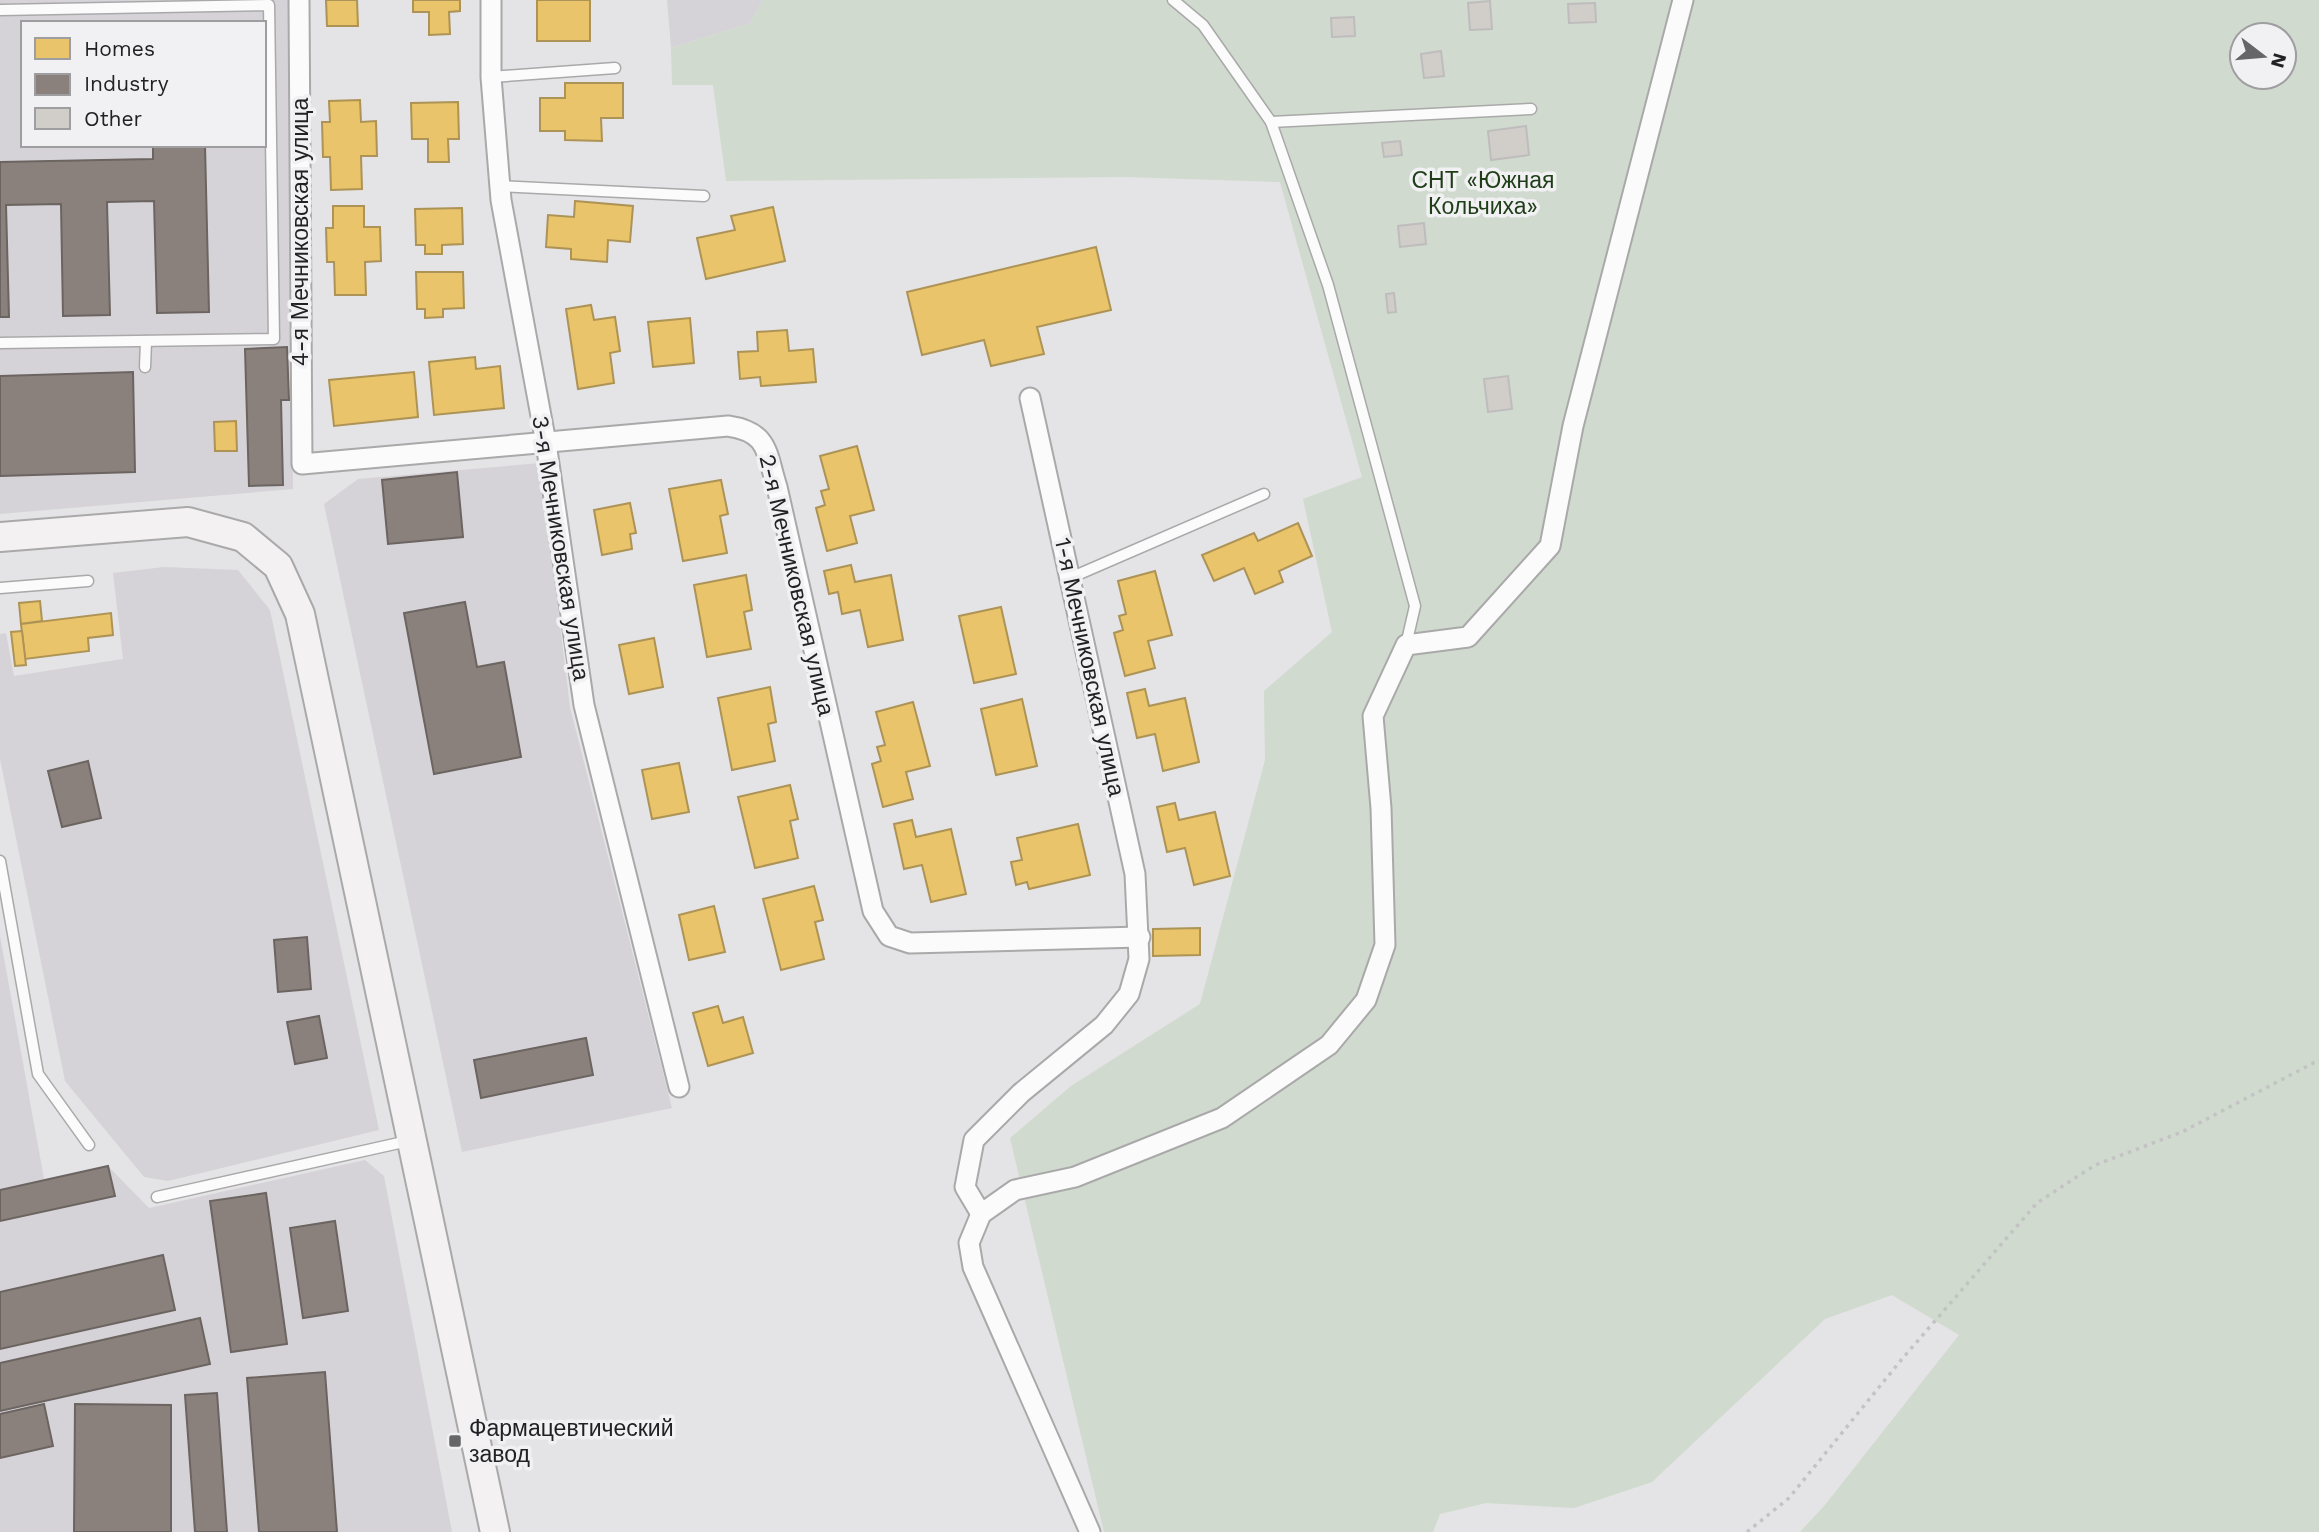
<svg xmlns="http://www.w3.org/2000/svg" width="2319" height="1532" font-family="'Work Sans',sans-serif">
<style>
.built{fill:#d6d3d8;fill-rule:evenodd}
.green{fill:#d0dace;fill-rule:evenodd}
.homes{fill:#e9c46a;stroke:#ad9355;stroke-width:2}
.industry{fill:#8a817c;stroke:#6b6461;stroke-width:2}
.building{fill:#d1ceca;stroke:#bebcbd;stroke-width:2}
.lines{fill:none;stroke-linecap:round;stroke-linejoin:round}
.service-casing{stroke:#aaa9aa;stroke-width:13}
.minor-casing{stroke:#aaa9aa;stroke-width:23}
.secondary-casing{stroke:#aaa9aa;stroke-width:32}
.path{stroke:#c3c3c4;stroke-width:3.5;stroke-dasharray:3.5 5;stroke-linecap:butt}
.service{stroke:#fbfbfb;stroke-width:10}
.minor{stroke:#fbfbfb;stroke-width:19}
.secondary{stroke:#f3f1f1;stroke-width:28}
.poi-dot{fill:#666567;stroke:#f1f0f3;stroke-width:2.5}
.labels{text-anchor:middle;stroke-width:7;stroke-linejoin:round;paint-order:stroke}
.park-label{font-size:23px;fill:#1f3e18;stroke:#f1f0f3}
.street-label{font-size:23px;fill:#222123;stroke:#f1f0f3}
.poi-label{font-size:23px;fill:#222123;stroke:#f1f0f3;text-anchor:start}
</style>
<rect width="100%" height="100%" fill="#e4e3e5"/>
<g class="built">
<path d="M0 0H290L293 489 0 514ZM23 23H264V145H23Z"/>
<path d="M667 0H763L750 23 671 48Z"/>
<path d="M540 463 570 707 672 1108 462 1152 324 504 358 479Z"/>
<path d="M164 567 238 570 270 610 379 1130 168 1181 144 1177 65 1081 0 759V634L6 633 14 676 123 659 113 573Z"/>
<path d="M0 936 44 1179 108 1166 149 1208 365 1160 384 1176 452 1532H0Z"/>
</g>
<path class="green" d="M763 0H2319V1532H1800L1825 1505 1959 1335 1892 1295 1825 1319 1652 1482 1574 1508 1486 1503 1440 1514 1433 1532H1104L1010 1138 1071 1086 1200 1004 1265 760 1264 691 1332 632 1303 499 1362 477 1280 182 1126 177 726 181 713 85H672L671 48 750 23ZM2242 35H2284V77H2242Z"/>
<g class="homes">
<path d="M326 0H357L358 26H327Z"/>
<path d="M413 0H460V11L449 12 450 34 429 35V12H413Z"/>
<rect x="537" y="0" width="53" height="41"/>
<path d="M565 83H623V118H601L602 141 565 140V131H540V98H565Z"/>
<path d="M360 100 361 122 376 121 377 156H361L362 189 331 190 330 157H323L322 122H330L329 101Z"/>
<path d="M458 102 459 139H448L449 162H428V139H412L411 103Z"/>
<path d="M575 201 633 206 630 242 608 240 607 262 571 259V249L546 247 548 215 574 217Z"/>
<path d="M333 206H364V227H380L381 261 365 262 366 295H335L334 262H327L326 228H333Z"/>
<path d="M773 207 785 261 706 279 697 238 735 230 731 216Z"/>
<path d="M462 208 463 244 442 245V254H425V245H416L415 209Z"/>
<path d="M1096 247 1111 310 1037 327 1044 354 991 366 984 340 922 355 907 292Z"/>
<path d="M416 272H463L464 308 443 309V317L425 318V309H417Z"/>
<path d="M591 305 594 320 615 317 620 351 610 353 614 383 578 389 566 309Z"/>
<path d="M690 318 694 363 653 367 648 322Z"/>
<path d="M787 330 789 351 813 349 816 382 761 386 760 377 740 379 738 352 758 351 757 332Z"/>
<path d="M475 357 476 369 500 366 504 408 434 415 429 362Z"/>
<path d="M414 372 418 417 334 426 329 380Z"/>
<path d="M236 421 237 451H215L214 422Z"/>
<path d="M857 446 874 510 850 516 857 543 827 551 816 508 825 505 821 491 829 489 820 456Z"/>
<path d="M721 480 728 514 720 516 727 553 683 561 669 489Z"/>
<path d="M630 503 636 533 630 534 632 549 602 555 594 510Z"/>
<path d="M1298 523 1312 556 1279 571 1283 582 1255 594 1244 568 1214 581 1202 555 1254 533 1258 541Z"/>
<path d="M851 565 855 582 891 575 903 640 868 647 860 610 842 614 838 592 829 594 824 571Z"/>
<path d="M1155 571 1172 635 1148 641 1155 668 1125 676 1114 633 1123 630 1119 616 1126 614 1118 581Z"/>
<path d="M746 575 752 610 744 612 751 649 707 657 694 585Z"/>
<path d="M40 601 42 621 21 624 19 603Z"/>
<path d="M1001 607 1016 674 974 683 959 616Z"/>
<path d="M111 613 113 635 88 638 89 651 25 659 21 624Z"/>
<path d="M22 631 26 665 15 666 11 632Z"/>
<path d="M654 638 663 687 629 694 619 645Z"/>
<path d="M770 687 776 722 768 724 775 761 732 770 718 698Z"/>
<path d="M1145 689 1149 706 1185 698 1199 762 1163 771 1155 734 1137 738 1127 693Z"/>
<path d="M1022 699 1037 766 996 775 981 709Z"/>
<path d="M913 702 930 766 906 772 913 799 883 807 872 764 881 761 877 747 885 745 876 712Z"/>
<path d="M679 763 689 812 652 819 642 770Z"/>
<path d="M790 785 798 819 790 821 798 858 755 868 738 797Z"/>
<path d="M1175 803 1179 820 1215 812 1230 876 1194 885 1185 848 1167 852 1157 807Z"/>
<path d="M912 820 916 837 951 829 966 894 931 902 922 865 904 869 894 824Z"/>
<path d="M1078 824 1090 875 1029 889 1027 882 1016 885 1011 862 1022 860 1017 838Z"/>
<path d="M814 886 823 920 815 922 824 959 781 970 763 899Z"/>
<path d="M714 906 725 952 689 960 679 915Z"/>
<path d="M1200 928V955L1153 956V929Z"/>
<path d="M718 1006 723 1023 743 1017 753 1053 708 1066 693 1013Z"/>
</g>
<g class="industry">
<path d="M153 145H205L209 312 157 313 154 201 107 202 110 315 63 316 61 204 6 205 9 317H0V162L153 159Z"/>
<path d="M287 347 289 400H281L283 485 249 486 245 349Z"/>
<path d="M133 372 135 472 0 476V376Z"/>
<path d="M457 472 463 537 388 544 382 480Z"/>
<path d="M465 602 477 667 504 662 521 757 434 774 404 613Z"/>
<path d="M88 761 101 818 62 827 48 771Z"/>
<path d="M307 937 311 989 278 992 274 940Z"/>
<path d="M319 1016 327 1058 295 1064 287 1022Z"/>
<path d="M586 1038 593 1075 481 1098 474 1060Z"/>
<path d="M108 1166 115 1196 0 1221V1190Z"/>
<path d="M266 1193 287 1344 231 1352 210 1201Z"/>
<path d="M335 1221 348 1311 303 1318 290 1228Z"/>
<path d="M163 1255 175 1310 0 1349V1292Z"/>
<path d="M200 1318 210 1364 0 1411V1363Z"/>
<path d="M325 1372 337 1532H259L247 1378Z"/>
<path d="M217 1393 227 1532H195L185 1395Z"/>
<path d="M44 1404 53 1446 0 1458V1414Z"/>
<path d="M75 1404 171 1405V1532H74Z"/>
</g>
<g class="building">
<path d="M1490 1 1492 29 1470 30 1468 3Z"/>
<path d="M1595 3 1596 22 1569 23 1568 4Z"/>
<path d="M1354 17 1355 36 1332 37 1331 18Z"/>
<path d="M1441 51 1444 76 1424 78 1421 54Z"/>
<path d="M1526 126 1529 155 1491 160 1488 131Z"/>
<path d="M1400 141 1402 155 1384 157 1382 143Z"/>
<path d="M1424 223 1426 244 1400 247 1398 226Z"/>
<path d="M1394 293 1396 312 1388 313 1386 294Z"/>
<path d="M1508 376 1512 409 1488 412 1484 379Z"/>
</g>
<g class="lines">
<g class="service-casing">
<g id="service">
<path d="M1173 0 1203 25 1271 122 1328 285 1415 606 1406 645"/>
<path d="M0 10 269 5 274 339 0 343"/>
<path d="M491 77 615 68"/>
<path d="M1271 122 1531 109"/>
<path d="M500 186 704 196"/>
<path d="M145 367 146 341"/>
<path d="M1070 578 1264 494"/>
<path d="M0 588 88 581"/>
<path d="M0 861 38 1074 89 1145"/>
<path d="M157 1197 408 1141"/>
</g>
</g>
<g class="minor-casing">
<g id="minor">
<path d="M299 0 302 464 728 426C769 432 766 452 777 487L873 911 889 936 910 943 1140 937"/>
<path d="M491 0V77L501 200 546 443 584 705 679 1087"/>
<path d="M981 1214 965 1187 974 1140 1021 1093 1104 1025 1129 994 1139 959 1135 874 1030 398"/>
<path d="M1090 1532 973 1267 969 1243 981 1214 1015 1190 1075 1177 1222 1118 1329 1045 1366 1000 1385 945 1381 808 1373 716 1406 645 1468 637 1550 546 1573 426 1683 0"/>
</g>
</g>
<g class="secondary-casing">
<path id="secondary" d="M0 537 188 522 243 537 278 566 300 614 495 1532"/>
</g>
<path class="path" d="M1747 1532 1789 1498 1902 1359 2037 1203 2095 1165 2182 1132 2319 1060"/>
<use href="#service" class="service"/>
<use href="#minor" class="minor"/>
<use href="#secondary" class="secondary"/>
</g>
<rect class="poi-dot" x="448" y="1434" width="14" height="14" rx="3.5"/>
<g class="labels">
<g class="park-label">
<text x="1483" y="188">СНТ «Южная<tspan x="1483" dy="26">Кольчиха»</tspan></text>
</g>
<g class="street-label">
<text transform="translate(300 232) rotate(-90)" y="8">4-я Мечниковская улица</text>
<text transform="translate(561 548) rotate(81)" y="8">3-я Мечниковская улица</text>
<text transform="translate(797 585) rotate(77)" y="8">2-я Мечниковская улица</text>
<text transform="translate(1090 667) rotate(78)" y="8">1-я Мечниковская улица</text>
</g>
<g class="poi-label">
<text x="469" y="1436">Фармацевтический<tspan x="469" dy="26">завод</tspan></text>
</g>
</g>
<rect x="21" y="21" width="245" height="126" fill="#f1f0f3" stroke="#9e9da0" stroke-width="2"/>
<rect x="35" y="38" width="35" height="21" fill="#e9c46a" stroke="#9e9da0" stroke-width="2"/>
<text x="84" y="56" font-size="21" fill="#222123">Homes</text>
<rect x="35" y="74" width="35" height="21" fill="#8a817c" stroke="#9e9da0" stroke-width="2"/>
<text x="84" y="91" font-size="21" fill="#222123">Industry</text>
<rect x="35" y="108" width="35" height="21" fill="#d1ceca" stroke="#9e9da0" stroke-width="2"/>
<text x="84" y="126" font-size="21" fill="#222123">Other</text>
<g transform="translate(2263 56) rotate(106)"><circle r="33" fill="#f1f0f3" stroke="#9e9da0" stroke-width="2"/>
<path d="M0-5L12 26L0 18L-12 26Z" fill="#666567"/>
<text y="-10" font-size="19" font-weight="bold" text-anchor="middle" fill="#222123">N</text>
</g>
</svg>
